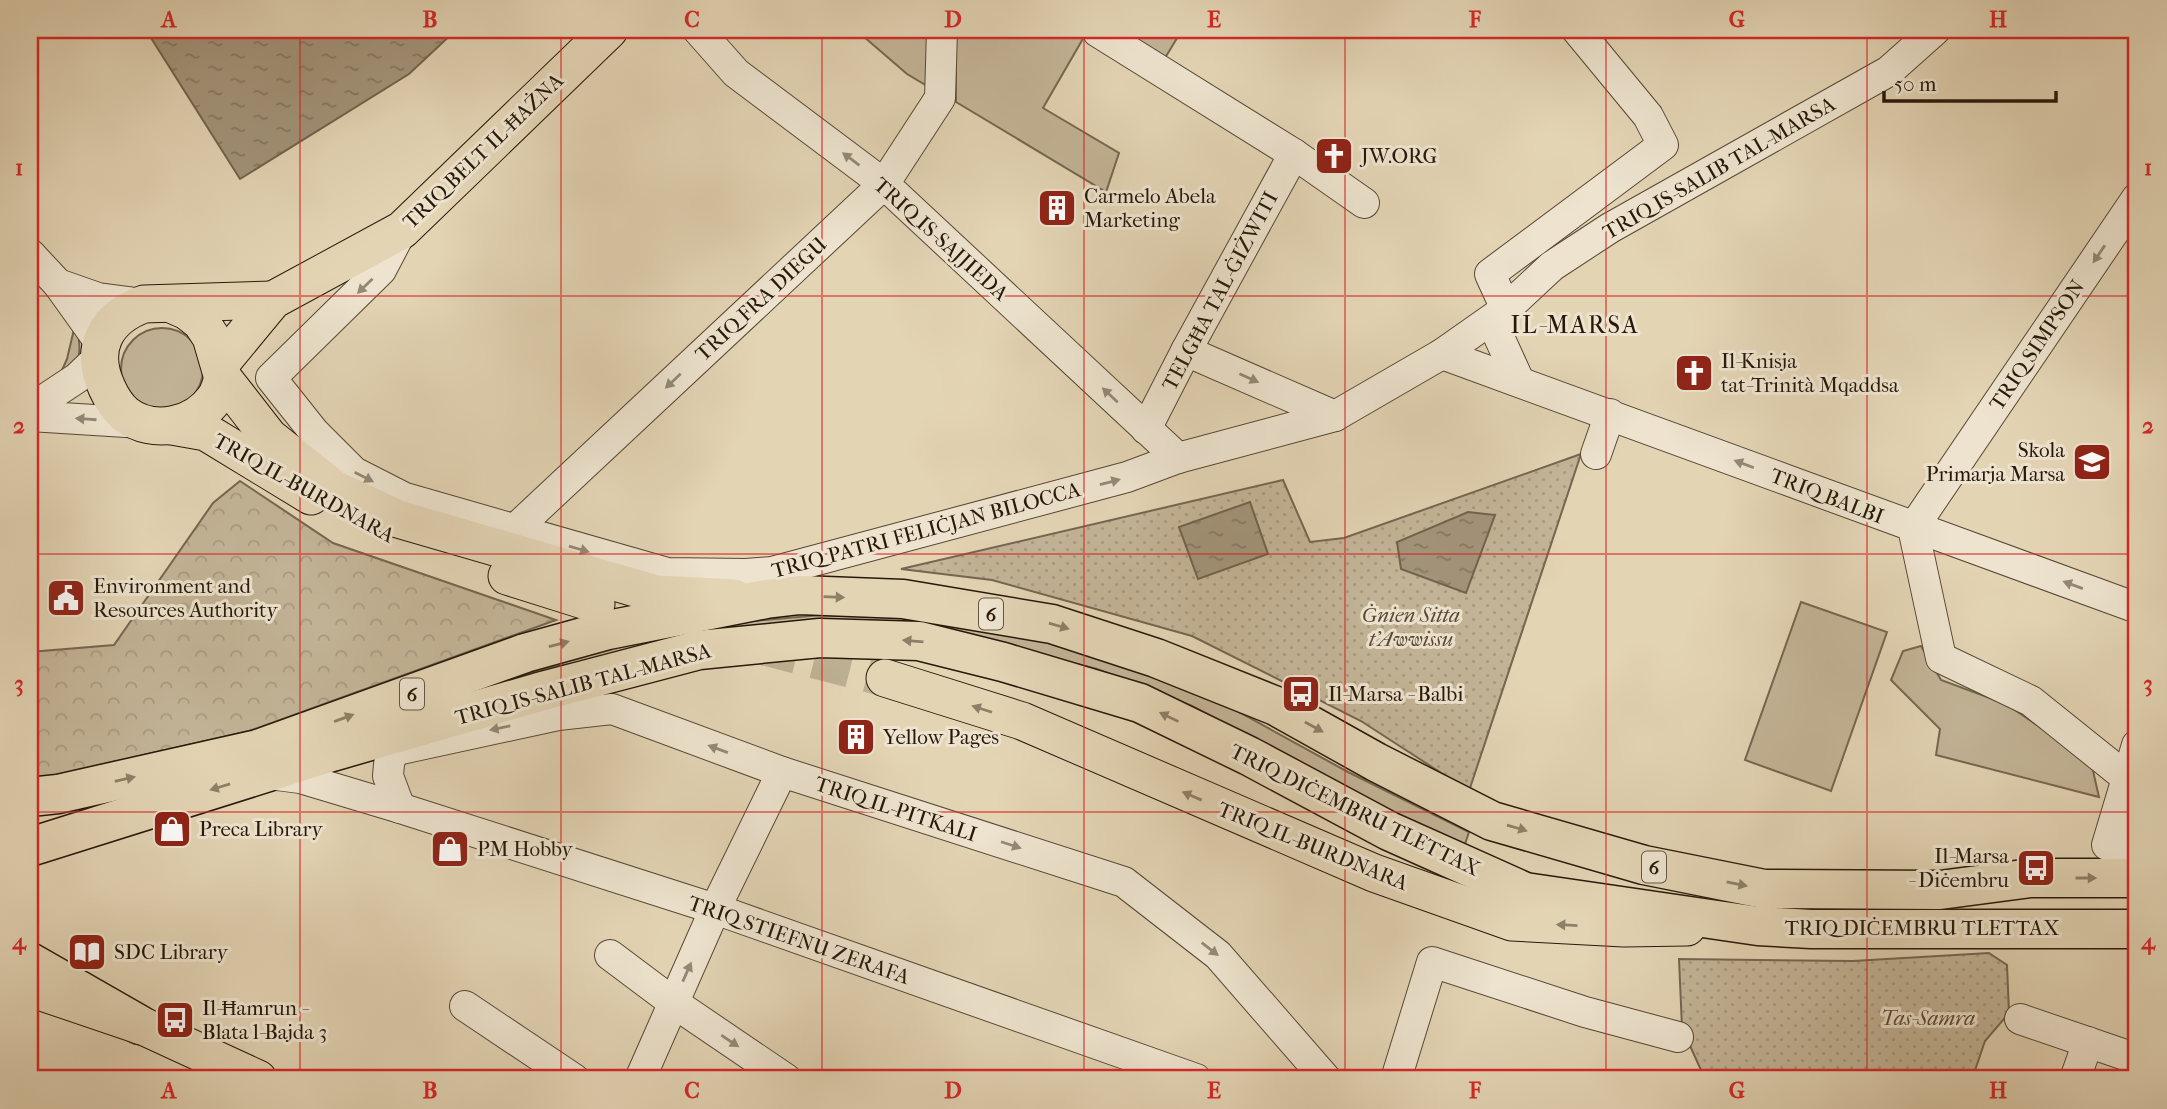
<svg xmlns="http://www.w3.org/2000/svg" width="2167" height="1109" font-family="'IM FELL French Canon',serif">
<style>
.grass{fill:#c3b497;stroke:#756650;stroke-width:2}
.forest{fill:url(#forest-crowns);stroke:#756650;stroke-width:2}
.garden{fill:url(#garden-dots);stroke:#756650;stroke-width:2}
.water{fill:url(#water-ripples);stroke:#71634d;stroke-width:2}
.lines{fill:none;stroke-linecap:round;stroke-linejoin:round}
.major-tunnel{stroke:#bdaf92;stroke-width:37;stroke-dasharray:37 18;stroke-linecap:butt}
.minor-casing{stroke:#564834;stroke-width:32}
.major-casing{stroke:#27190a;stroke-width:39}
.highway-casing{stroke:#27190a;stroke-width:41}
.minor{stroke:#ede3ce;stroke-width:30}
.major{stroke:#e3d4b4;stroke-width:37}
.highway{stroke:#e3d4b4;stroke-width:38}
.oneway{fill:#948876}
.oneway2{fill:#8e8068}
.grid{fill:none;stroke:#d62828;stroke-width:2;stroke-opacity:0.55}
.labels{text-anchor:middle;stroke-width:6;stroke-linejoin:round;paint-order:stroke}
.shield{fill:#ede3ce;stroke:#625645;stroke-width:2}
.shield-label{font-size:19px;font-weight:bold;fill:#27190a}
.street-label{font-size:21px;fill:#27190a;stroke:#ede3ce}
.poi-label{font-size:21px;fill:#27190a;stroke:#ede3ce;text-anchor:start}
.park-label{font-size:21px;font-style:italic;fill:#564834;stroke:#ede3ce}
.quarter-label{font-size:24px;letter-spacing:2px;fill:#27190a;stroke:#ede3ce}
.neatline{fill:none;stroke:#d62828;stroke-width:2.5}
.grid-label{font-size:23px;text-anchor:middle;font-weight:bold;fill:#d62828}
</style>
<defs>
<pattern id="forest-crowns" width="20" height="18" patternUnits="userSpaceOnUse" patternTransform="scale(1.75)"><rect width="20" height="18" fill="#c3b497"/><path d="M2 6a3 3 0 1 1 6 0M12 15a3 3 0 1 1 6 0" fill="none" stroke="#a89a81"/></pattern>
<pattern id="garden-dots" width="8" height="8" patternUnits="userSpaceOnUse" patternTransform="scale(1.75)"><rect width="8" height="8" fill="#c3b497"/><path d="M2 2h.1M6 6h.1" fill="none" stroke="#a89a81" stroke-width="1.8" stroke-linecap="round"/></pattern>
<pattern id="water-ripples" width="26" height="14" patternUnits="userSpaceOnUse" patternTransform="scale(1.75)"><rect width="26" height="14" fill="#a3947a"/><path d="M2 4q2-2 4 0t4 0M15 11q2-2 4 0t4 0" fill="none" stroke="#857862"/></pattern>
</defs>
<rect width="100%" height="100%" fill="#e3d4b4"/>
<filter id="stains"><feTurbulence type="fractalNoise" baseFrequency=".00286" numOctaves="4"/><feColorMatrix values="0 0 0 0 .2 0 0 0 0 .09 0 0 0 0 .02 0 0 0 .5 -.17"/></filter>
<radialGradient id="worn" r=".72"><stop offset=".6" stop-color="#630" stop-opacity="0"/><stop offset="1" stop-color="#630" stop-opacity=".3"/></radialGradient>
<g class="grass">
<path d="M856 30H932L929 87 907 74Z"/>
<path d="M956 30H1088L1043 108 1119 153 1106 192 956 102Z"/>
<path d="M1112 30H1182L1165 58Z"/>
<path d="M75 325C86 357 77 366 54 388L67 359Z"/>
<circle cx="162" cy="369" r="41"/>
<path d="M1801 602 1887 632 1831 791 1745 760Z"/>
<path d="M821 615 913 616 1007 627 1197 689 1348 772 1469 832 1463 850 1192 706 1097 669 1005 646 708 641 558 666 469 688 556 655 708 625Z"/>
<path d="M1921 646 1941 680 2006 704 2091 762 2099 797 1936 755 1940 729 1891 680 1903 651Z"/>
</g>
<path class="forest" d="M240 481 333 543 556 620 249 731 30 781V652L114 645 213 503Z"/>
<g class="garden">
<path d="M1581 454 1469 791 1361 721 1192 636 992 580 901 569 1283 480 1310 542 1344 538Z"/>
<path d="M1989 953 2007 965 2009 1013 1985 1041 1972 1079H1705L1682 1028 1679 959 1853 961Z"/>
</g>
<g class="water">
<path d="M146 30H456L409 74 240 179Z"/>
<path d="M1250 502 1268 554 1198 579 1179 527Z"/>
<path d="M1468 512 1495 515 1466 593 1401 569 1397 542Z"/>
</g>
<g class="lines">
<path class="major-tunnel" d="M761 646 885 678"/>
<g class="minor-casing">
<g id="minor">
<path d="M698 30 736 73 884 184 1178 458"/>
<path d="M1098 32 1294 154 1364 203"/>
<path d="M402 230 381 270 271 378 314 432 354 472 405 498 667 573 746 574 772 572 1127 477 1178 458 1335 416 1442 354 1506 309 1552 266 1610 228 1889 71 1935 30"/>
<path d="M30 254 58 284 101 344"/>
<path d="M58 284 98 298 144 304"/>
<path d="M1506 309 1490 274 1663 145 1648 116 1577 30"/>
<path d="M1503 312 1499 337 1519 381"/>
<path d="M1186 351 1335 416"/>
<path d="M1442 354C1674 437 1905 525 2137 608"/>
<path d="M30 409 77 378 98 358"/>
<path d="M30 416 142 423"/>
<path d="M1146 429 1186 351 1294 154"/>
<path d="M1596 454 1610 414"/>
<path d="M513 531 884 184 940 98 942 30"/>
<path d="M397 734 389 764 388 776 400 808"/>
<path d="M2137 745 2107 845 2137 846"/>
<path d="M401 749 558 715 612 709 782 772 1124 882 1218 955 1326 1079"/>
<path d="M269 774 300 778 400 808 715 909 1196 1079"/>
<path d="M2127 778 2031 701 1941 658 1913 528 2137 198"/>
<path d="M610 955 674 1003 786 1079"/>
<path d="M465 1006 574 1079"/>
<path d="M2020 1019 2137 1059"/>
<path d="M640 1079 715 909 782 772"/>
<path d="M1396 1079 1432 962 1585 1012 1678 1037"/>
<path d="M2075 1079 2088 1042"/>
</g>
</g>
<g class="major-casing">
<g id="major">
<path d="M171 304 187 311 201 322 211 337 223 378 269 437 334 489 398 519 656 594 734 598"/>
<path d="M221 363 273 300 402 230 609 30"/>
<path d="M223 378C221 385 219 392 215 398 195 426 154 436 125 414 117 407 111 397 107 388 89 349 105 318 144 304L273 300"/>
<path d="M172 426 206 432 311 496"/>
<path d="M507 576 596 604"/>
<path d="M885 678 1022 721 1374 873 1512 922 1624 928 1687 927"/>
<path d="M30 988 145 1027 258 1079"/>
</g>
</g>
<g class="highway-casing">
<g id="highway">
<path d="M30 797 58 794 258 749 525 653 608 630 766 599 800 595 903 599 1052 624 1156 658 1276 706 1376 762 1492 821 1644 865 1764 889 1940 890 2031 878H2137"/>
<path d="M30 847 332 752 539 692 699 650 820 638 919 641 1003 662 1140 703 1249 756 1389 831 1525 892 1758 926 1811 929H2137"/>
<path d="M30 962 140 1025"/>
</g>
</g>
<use href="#minor" class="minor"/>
<use href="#major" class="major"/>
<use href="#highway" class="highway"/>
</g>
<defs><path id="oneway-solid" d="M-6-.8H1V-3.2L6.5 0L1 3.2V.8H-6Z" transform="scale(1.75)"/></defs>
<g class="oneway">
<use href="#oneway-solid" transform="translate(851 159) rotate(-143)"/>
<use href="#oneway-solid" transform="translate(2099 254) rotate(124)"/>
<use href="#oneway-solid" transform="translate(365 286) rotate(136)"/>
<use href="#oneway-solid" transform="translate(1249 378) rotate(24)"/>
<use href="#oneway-solid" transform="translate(673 381) rotate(137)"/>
<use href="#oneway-solid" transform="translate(1110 395) rotate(-137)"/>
<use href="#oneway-solid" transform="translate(86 419) rotate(-176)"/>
<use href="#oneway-solid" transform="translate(1744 464) rotate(-159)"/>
<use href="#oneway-solid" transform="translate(364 477) rotate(27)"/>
<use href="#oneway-solid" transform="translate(1110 482) rotate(-15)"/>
<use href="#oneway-solid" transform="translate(579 549) rotate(16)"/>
<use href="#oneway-solid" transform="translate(2073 585) rotate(-160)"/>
<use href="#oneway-solid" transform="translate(500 728) rotate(168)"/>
<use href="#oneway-solid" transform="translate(718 749) rotate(-160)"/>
<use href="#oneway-solid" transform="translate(1011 845) rotate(18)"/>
<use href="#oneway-solid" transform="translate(1210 949) rotate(38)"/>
<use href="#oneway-solid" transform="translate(687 972) rotate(-66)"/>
<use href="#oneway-solid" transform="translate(730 1041) rotate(34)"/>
</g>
<g class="oneway2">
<use href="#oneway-solid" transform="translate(834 597) rotate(2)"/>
<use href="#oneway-solid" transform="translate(1059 626) rotate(16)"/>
<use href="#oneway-solid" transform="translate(913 641) rotate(-175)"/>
<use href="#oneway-solid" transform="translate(559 644) rotate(-15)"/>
<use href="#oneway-solid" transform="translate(982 709) rotate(-162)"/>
<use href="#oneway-solid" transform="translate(1169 717) rotate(-154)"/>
<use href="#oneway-solid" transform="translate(344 718) rotate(-20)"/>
<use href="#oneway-solid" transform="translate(1314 727) rotate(29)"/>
<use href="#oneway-solid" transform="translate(125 779) rotate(-13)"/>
<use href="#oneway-solid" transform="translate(220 787) rotate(163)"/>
<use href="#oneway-solid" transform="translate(1192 796) rotate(-157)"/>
<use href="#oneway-solid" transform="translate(1517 828) rotate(16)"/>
<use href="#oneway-solid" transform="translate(2086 878)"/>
<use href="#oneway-solid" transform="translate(1737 884) rotate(11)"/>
<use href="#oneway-solid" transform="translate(1567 925) rotate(-177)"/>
</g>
<path class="grid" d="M300 30V1079M561 30V1079M822 30V1079M1084 30V1079M1345 30V1079M1606 30V1079M1867 30V1079M30 296H2137M30 554H2137M30 812H2137"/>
<defs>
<g id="church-square" transform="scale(2.0125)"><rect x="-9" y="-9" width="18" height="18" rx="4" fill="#8f2418" stroke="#ede3ce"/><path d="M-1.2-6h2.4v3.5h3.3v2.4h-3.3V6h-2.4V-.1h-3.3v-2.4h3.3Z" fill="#fff"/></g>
<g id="building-square" transform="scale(2.0125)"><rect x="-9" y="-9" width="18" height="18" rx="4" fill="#8f2418" stroke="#ede3ce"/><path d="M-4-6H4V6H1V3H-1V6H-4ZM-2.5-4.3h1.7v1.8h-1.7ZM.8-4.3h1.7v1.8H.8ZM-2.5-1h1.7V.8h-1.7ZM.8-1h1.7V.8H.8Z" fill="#fff"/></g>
<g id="school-square" transform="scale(2.0125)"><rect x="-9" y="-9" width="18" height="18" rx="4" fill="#8f2418" stroke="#ede3ce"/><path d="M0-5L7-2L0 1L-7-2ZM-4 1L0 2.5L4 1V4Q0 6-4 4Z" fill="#fff"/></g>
<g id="civic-square" transform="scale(2.0125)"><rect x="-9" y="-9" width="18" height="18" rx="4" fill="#8f2418" stroke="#ede3ce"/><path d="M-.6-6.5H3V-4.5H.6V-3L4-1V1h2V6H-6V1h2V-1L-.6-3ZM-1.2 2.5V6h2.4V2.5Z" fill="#fff"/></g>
<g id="bus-square" transform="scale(2.0125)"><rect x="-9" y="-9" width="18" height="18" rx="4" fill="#8f2418" stroke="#ede3ce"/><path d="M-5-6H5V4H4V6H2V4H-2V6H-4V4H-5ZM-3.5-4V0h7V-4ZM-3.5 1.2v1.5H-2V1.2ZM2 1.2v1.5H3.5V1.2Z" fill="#fff"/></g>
<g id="shop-square" transform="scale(2.0125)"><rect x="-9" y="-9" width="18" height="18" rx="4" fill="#8f2418" stroke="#ede3ce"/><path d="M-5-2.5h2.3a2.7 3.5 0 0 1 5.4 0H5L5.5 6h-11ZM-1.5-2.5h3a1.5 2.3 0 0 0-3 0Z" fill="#fff"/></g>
<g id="library-square" transform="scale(2.0125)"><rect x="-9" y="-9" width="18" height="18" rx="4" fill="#8f2418" stroke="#ede3ce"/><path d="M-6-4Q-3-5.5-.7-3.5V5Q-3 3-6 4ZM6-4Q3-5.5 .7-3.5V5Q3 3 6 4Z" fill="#fff"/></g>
</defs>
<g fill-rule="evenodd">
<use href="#church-square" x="1334" y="156"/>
<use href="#building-square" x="1057" y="208"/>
<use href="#church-square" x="1694" y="373"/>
<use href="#school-square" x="2092" y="462"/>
<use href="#civic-square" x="66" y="598"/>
<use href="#bus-square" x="1301" y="694"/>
<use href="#building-square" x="856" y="737"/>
<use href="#shop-square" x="172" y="829"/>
<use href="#shop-square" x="450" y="849"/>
<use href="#bus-square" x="2036" y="868"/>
<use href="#library-square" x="87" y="952"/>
<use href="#bus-square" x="175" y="1020"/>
</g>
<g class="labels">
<g class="shield">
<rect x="979" y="598.5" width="24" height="31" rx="5"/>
<rect x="400" y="678.5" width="24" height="31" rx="5"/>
<rect x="1642" y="851.5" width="24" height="31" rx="5"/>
</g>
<g class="shield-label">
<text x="991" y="621">6</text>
<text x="412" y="701">6</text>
<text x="1654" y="874">6</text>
</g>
<g class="street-label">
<text transform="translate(483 151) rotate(-44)" y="7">TRIQ BELT IL-ĦAŻNA</text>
<text transform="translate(1719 168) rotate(-30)" y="7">TRIQ IS-SALIB TAL-MARSA</text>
<text transform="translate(941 239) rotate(42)" y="7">TRIQ IS-SAJJIEDA</text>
<text transform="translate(1220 291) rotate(-62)" y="7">TELGĦA TAL-ĠIŻWITI</text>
<text transform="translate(761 299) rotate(-43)" y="7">TRIQ FRA DIEGU</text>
<text transform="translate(2037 345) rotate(-56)" y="7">TRIQ SIMPSON</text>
<text transform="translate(304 488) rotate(29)" y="7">TRIQ IL-BURDNARA</text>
<text transform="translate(1827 496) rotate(21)" y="7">TRIQ BALBI</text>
<text transform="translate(926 530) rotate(-15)" y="7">TRIQ PATRI FELIĊJAN BILOCCA</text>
<text transform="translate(583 684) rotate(-15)" y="7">TRIQ IS-SALIB TAL-MARSA</text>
<text transform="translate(896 809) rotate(18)" y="7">TRIQ IL-PITKALI</text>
<text transform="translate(1355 810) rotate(26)" y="7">TRIQ DIĊEMBRU TLETTAX</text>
<text transform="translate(1313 846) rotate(22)" y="7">TRIQ IL-BURDNARA</text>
<text x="1922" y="935">TRIQ DIĊEMBRU TLETTAX</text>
<text transform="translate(799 940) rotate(19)" y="7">TRIQ STIEFNU ZERAFA</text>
</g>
<g class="poi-label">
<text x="1361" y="163">JW.ORG</text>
<text x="1084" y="203">Carmelo Abela<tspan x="1084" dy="24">Marketing</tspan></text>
<text x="1721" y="368">Il-Knisja<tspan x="1721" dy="24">tat-Trinità Mqaddsa</tspan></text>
<text x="2065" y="457" text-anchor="end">Skola<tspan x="2065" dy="24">Primarja Marsa</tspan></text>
<text x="93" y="593">Environment and<tspan x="93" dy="24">Resources Authority</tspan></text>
<text x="1328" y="701">Il-Marsa - Balbi</text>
<text x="883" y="744">Yellow Pages</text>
<text x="199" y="836">Preca Library</text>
<text x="477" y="856">PM Hobby</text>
<text x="2009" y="863" text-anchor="end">Il-Marsa<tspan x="2009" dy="24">- Diċembru</tspan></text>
<text x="114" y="959">SDC Library</text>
<text x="202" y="1015">Il-Ħamrun -<tspan x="202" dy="24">Blata l-Bajda 3</tspan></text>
</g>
<g class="park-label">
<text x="1411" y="622">Ġnien Sitta<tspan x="1411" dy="24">t'Awwissu</tspan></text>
<text x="1928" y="1025">Tas-Samra</text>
</g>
<g class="quarter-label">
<text x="1575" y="333">IL-MARSA</text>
</g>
</g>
<rect width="2167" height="1109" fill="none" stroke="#e3d4b4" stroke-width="77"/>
<path d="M1884 91v10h172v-10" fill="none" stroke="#27190a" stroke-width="3.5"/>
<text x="1894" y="91" font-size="21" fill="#27190a" stroke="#ede3ce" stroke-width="5" paint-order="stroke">50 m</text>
<rect x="38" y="38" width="2090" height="1032" class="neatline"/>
<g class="grid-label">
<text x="169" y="27">A</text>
<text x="430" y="27">B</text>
<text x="692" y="27">C</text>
<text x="953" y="27">D</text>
<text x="1214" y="27">E</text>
<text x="1475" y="27">F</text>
<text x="1737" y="27">G</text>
<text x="1998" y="27">H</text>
<text x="19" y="175">1</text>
<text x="2148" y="175">1</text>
<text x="19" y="433">2</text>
<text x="2148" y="433">2</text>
<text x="19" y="691">3</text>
<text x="2148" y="691">3</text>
<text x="19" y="949">4</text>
<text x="2148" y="949">4</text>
<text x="169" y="1098">A</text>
<text x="430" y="1098">B</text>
<text x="692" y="1098">C</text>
<text x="953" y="1098">D</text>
<text x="1214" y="1098">E</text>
<text x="1475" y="1098">F</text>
<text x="1737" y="1098">G</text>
<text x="1998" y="1098">H</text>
</g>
<rect width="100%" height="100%" filter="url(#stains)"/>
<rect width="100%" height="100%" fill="url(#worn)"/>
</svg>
